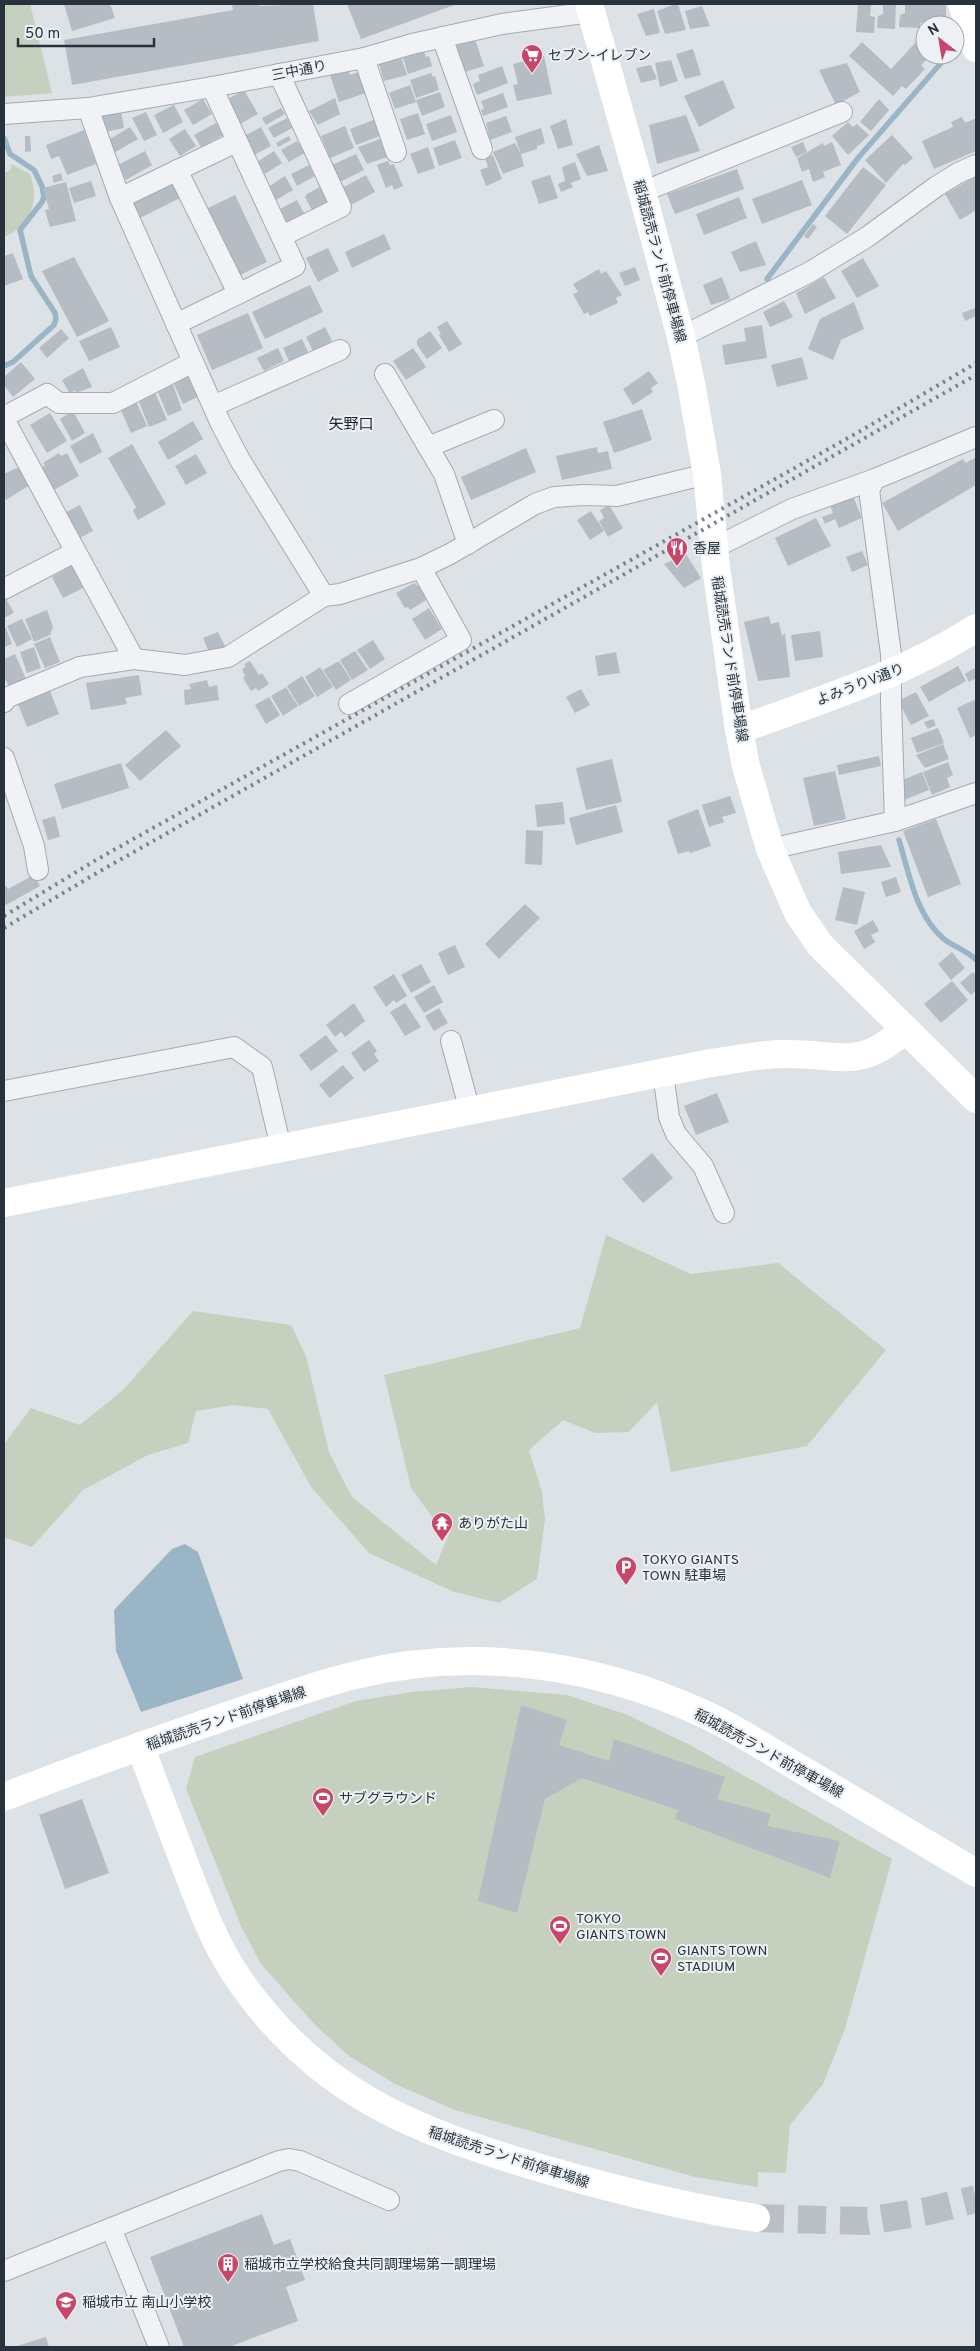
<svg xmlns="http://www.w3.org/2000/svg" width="980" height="2351" font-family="Overpass,'Noto Sans JP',sans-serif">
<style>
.green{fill:#c6d0bf}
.water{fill:#99b5c6}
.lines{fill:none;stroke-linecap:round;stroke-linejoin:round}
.stream{stroke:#99b5c6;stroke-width:5.5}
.building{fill:#b5bcc3}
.secondary-tunnel{stroke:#b9bfc5;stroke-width:28;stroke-dasharray:28 14;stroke-linecap:butt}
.street-casing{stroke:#a3aab1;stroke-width:22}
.street{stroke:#f0f2f5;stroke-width:20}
.secondary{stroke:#fff;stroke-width:28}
.rail{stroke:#788490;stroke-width:4;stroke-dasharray:2.5 5;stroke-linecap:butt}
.labels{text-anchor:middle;stroke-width:4;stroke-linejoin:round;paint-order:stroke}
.poi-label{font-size:14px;fill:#27323d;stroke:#edf1f4;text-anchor:start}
.street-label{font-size:14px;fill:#27323d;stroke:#edf1f4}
.neighbourhood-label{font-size:15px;fill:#1a232d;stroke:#edf1f4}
</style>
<rect width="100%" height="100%" fill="#dde2e7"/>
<g class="green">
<path d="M4 4H30L52 93 4 97Z"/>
<path d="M11 164 30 174C40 200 31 226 4 237V173L10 170Z"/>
<path d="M606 1235 691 1274 778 1263 886 1350 807 1446 671 1472 657 1402 629 1432 595 1433 563 1420 529 1450 542 1492 545 1520 537 1579 499 1603 454 1592 369 1553 311 1487 268 1409 232 1405 196 1411 188 1443 148 1455 83 1490 32 1547 6 1538 4 1539V1444L31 1408 80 1425 123 1390 193 1311 291 1325 306 1356 329 1452 352 1497 436 1565 452 1527 435 1521 411 1488 384 1375 580 1328Z"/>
<path d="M472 1687 567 1695 625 1714 688 1744 892 1859 845 2029 823 2084 790 2125 786 2173 758 2172V2187L695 2177 455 2110 395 2084 349 2056 315 2025 261 1964 241 1926 186 1789 195 1757 356 1701 412 1692Z"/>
</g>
<path class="water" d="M185 1544 198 1552 243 1679 141 1712 116 1651 114 1610 172 1549Z"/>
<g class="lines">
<g class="stream">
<path d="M955 47 964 38"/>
<path d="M4 138 10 154 34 170 42 186 44 197 42 202 20 230 31 276 55 313 56 319 54 325 13 362 4 366"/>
<path d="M767 279 858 158 948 55"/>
<path d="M899 840C909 873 916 916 944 939 954 947 967 950 976 960"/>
</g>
</g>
<g class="building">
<path d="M64 4H110L115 18 72 31Z"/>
<path d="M232 4H259V6L313 4 319 41 72 85 64 40 233 10Z"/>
<path d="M347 4H457L361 39Z"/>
<path d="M675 4H678L686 30 665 34 657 11Z"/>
<path d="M858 4H871L870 16 875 17 874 33 856 32Z"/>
<path d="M883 4H896L895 29 877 28 878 16 883 14Z"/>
<path d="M905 4H946V21L920 23V28L899 27 900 15 905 13Z"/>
<path d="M702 6 710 26 690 29 685 11Z"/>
<path d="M654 9 660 33 646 36 637 14Z"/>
<path d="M475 39 484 66 465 72 456 46Z"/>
<path d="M917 41 925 49V55H931L921 65 925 69 906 89 902 86 893 96 849 56 862 42 891 69Z"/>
<path d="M693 49 701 75 685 79 676 54Z"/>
<path d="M424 51 426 57 429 56 432 66 408 74 403 58Z"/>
<path d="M544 56 552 94 517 101 513 85 518 84 513 64Z"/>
<path d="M401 57 407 75 384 81 379 64Z"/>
<path d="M671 60 678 81 660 87 655 63Z"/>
<path d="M847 63 860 92 836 105 819 70Z"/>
<path d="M651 65 657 79 641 83 636 68Z"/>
<path d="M502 66 508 83 477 95 473 84 480 81 478 75Z"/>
<path d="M348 69 350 75 359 72 366 93 339 102 330 75Z"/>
<path d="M431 73 433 77 435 76 439 90 416 98 410 80Z"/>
<path d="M723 80 735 108 699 127 684 96Z"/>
<path d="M410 85 416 102 395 109 389 93Z"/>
<path d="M244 90 258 114 240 124 226 100Z"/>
<path d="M440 92 445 107 422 116 416 100Z"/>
<path d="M503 93 508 107 483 116 481 110 484 109 481 101Z"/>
<path d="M335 98 340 114 318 125 309 111Z"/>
<path d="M203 99 212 114 193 125 184 110Z"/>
<path d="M879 99 889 110 871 131 860 122Z"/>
<path d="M174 105 183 122 163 133 154 115Z"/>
<path d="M281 108 285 114 266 125 262 118Z"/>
<path d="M121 112 124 128 105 132 102 116Z"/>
<path d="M146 112 157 135 144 141 132 118Z"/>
<path d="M418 113 425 134 407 140 400 119Z"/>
<path d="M451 115 457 132 432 141 426 124Z"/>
<path d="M686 115 700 151 657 164 649 125Z"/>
<path d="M506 116 512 132 490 140 486 123Z"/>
<path d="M962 117 965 123 976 118V151L934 169 922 141 953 127 951 122Z"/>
<path d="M287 118 292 128 274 138 268 128Z"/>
<path d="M376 119 383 135 356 145 350 129Z"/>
<path d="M566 119 573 145 558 149 550 126Z"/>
<path d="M848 122 853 127 857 124 869 135 848 155 832 136Z"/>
<path d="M216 123 223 135 201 147 194 135Z"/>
<path d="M345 126 354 148 330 158 321 136Z"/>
<path d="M130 127 138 139 112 154 105 142Z"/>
<path d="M261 127 271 146 252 156 242 137Z"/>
<path d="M541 128 545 143 537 146V149L521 154 515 137Z"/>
<path d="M185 129 196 146 180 156 169 139Z"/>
<path d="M84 130 96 164 67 175 59 156 51 159 46 145Z"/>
<path d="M892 135 913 158 905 165 903 164 886 183 865 160Z"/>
<path d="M25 136H30L31 151 25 152Z"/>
<path d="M289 136 291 140 278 147 276 143Z"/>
<path d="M383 138 390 156 367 164 358 147Z"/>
<path d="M455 140 462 158 439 166 433 148Z"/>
<path d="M297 141 305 153 289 162 281 150Z"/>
<path d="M803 142 807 152 796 157 791 147Z"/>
<path d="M832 142 841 165 823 172 825 177 813 182 809 169 802 172 797 158 823 143 824 146Z"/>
<path d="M515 143 521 154 524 166 503 174 493 152Z"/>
<path d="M599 145 608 171 587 176 576 154Z"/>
<path d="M428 147 435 168 418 174 410 154Z"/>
<path d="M145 151 152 165 126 180 118 165Z"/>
<path d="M274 151 282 163 265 174 257 162Z"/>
<path d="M356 154 364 170 338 183 330 166Z"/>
<path d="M493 155 502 179 486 186 480 170 488 167 485 158Z"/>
<path d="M388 161 390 165 394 164 403 186 394 190 392 185 386 188 377 165Z"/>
<path d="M575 162 581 179 571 183 573 187 561 192 558 184 565 181 562 167Z"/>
<path d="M309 165 315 176 297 186 291 174Z"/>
<path d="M863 167 886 185 847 234 825 216Z"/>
<path d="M737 169 744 189 675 214 667 194Z"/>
<path d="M61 173 63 180 54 183 52 176Z"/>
<path d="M366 175 375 192 351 205 342 188Z"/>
<path d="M550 175 558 198 539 204 531 181Z"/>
<path d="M285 176 293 190 276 200 268 187Z"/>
<path d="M976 176V210L960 220 945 194Z"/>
<path d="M802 180 812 205 762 224 752 199Z"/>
<path d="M91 181 96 196 74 203 69 188Z"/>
<path d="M172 181 180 198 140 218 131 201Z"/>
<path d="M66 182 76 221 50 227 45 210 49 209 43 188Z"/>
<path d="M325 184 334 201 313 212 305 197 307 194Z"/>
<path d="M235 195 267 262 238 276 206 209Z"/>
<path d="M739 197 747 218 704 235 696 214Z"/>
<path d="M297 200 305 215 288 224 280 209Z"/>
<path d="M813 224 817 227 808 239 804 236Z"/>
<path d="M384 234 391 249 352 268 345 252Z"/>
<path d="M756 241 766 265 740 272 731 252Z"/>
<path d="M328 248 339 271 318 282 306 258Z"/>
<path d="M13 253 23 279 4 286V256Z"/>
<path d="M74 257 109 321 77 337 42 271Z"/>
<path d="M863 258 879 286 857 298 841 271Z"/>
<path d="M635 267 640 280 625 286 619 273Z"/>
<path d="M599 269 601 274 606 271 622 295 616 298 618 303 590 316 588 312 584 314 573 294 578 292 573 284Z"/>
<path d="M722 277 730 299 711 305 703 285Z"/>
<path d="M824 277 836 298 805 314 796 293Z"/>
<path d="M310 285 323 312 265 339 252 312Z"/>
<path d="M784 301 793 317 770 327 763 312Z"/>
<path d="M854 302 864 329 841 340 833 360 808 349 820 319Z"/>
<path d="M975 308 976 316 965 321 962 313Z"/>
<path d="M248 313 263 348 212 370 197 335Z"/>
<path d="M447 321 462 344 449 352 439 335 441 334 437 327Z"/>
<path d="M762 325 767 358 725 365 722 345 746 341 744 328Z"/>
<path d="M111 327 120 347 89 361 79 341Z"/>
<path d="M325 327 332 341 313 351 306 337Z"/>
<path d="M61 329 69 338 47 358 39 348Z"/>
<path d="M430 331 442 348 427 359 417 345V340Z"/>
<path d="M302 339 308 352 289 361 283 348Z"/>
<path d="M278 348 284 361 264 371 257 358Z"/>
<path d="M413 348 426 367 406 380 393 361Z"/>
<path d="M802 357 808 379 777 387 771 365Z"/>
<path d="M21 362 35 379 13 397 4 385V377Z"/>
<path d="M83 368 92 387 76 393 75 390 70 394 62 380Z"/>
<path d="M649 371 658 383 651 388 653 392 633 405 623 389Z"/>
<path d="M190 374 200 396 183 404 173 382Z"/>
<path d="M172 382 182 410 168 416 157 390Z"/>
<path d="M155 392 167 420 149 427 138 399Z"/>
<path d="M136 401 147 426 131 433 120 408Z"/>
<path d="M642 409 652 440 614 453 603 422Z"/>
<path d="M73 411 85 433 72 441 60 419Z"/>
<path d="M50 413 67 441 47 453 30 425Z"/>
<path d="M193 421 203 439 168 460 158 442Z"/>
<path d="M93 433 102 452 80 464 70 446Z"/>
<path d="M132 444 166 504 138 520 133 511 136 507 108 458Z"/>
<path d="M597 447 598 453 608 451 612 469 562 480 556 456Z"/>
<path d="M526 448 536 472 471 500 461 477Z"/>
<path d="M59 453 61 456 67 453 79 476 52 491 39 469 45 465 43 463Z"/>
<path d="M196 454 207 473 186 485 175 466Z"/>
<path d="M976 457V485L898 531 882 503 963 459 966 463Z"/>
<path d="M19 467 28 486 6 500 4 496V474Z"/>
<path d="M853 496 862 518 839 528 835 519 825 524 822 517 833 513 830 505Z"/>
<path d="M80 505 93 531 78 539 64 513Z"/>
<path d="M609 505 623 528 608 537 599 521 604 518 600 510Z"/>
<path d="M591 511 604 531 590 540 577 520Z"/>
<path d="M816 518 831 546 788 566 775 538Z"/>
<path d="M862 551 868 565 852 572 846 557Z"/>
<path d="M686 554 701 578 684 588 664 564Z"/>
<path d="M73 565 85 587 63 598 52 577Z"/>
<path d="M414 583 420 587 426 600 410 610 408 607 405 608 396 593Z"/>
<path d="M4 595 14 613 4 618Z"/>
<path d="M429 608 442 629 425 640 412 619Z"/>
<path d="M47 610 53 627 50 635 34 642 25 619Z"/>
<path d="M769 616 771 624 779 622 782 636 785 633 790 677 758 681 744 622Z"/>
<path d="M22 619 32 639 17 647 7 626Z"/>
<path d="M4 628H6L12 644 4 647Z"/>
<path d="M820 631 823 657 795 661 791 635Z"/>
<path d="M218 632 227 650 211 657 203 638Z"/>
<path d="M50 637 60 662 45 668 34 644Z"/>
<path d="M373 640 385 659 370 669 357 650Z"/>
<path d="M34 647 41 668 27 673 20 652Z"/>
<path d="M355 651 368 670 352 680 340 660Z"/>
<path d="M616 652 620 673 598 676 595 656Z"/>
<path d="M15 654 26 679 9 687 4 677V659Z"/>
<path d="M250 661 259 675 262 673 269 684 258 691 256 688 251 691 243 678 245 676 242 669 246 667 244 664Z"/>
<path d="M339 661 351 680 336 690 323 670Z"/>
<path d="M958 666 966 681 929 702 920 687Z"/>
<path d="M320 667 333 687 317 697 305 677Z"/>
<path d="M976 667V678L969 682 965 674Z"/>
<path d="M139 675 142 695 125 698 127 704 91 710 86 683Z"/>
<path d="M302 676 315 696 299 706 287 686Z"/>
<path d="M207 680 209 687 217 685 219 700 185 705 184 690 191 689 189 684Z"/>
<path d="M286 687 298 706 283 716 271 696Z"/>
<path d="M581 689 590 705 575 713 566 697Z"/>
<path d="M50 691 59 714 27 727 18 704Z"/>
<path d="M916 692 929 716 911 725 898 701Z"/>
<path d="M269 697 280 715 266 724 255 705Z"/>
<path d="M976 699V735L970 738 957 708Z"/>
<path d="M933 719 936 725 928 729 924 722Z"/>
<path d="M938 728 944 743 917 753 911 738Z"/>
<path d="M166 730 181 746 140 781 125 765Z"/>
<path d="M943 744 949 759 925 768 916 755Z"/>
<path d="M879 756 881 766 839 775 837 765Z"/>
<path d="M612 759 622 802 586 810 576 768Z"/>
<path d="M948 762 953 775 947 778 950 787 932 795 923 772Z"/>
<path d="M121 763 129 788 62 809 54 784Z"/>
<path d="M835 771 846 819 814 826 803 778Z"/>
<path d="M922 772 929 790 904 800 900 781Z"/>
<path d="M730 796 736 813 722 817 724 822 709 827 702 805Z"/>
<path d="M563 802 565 824 537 827 535 805Z"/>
<path d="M616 805 623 832 576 845 569 818Z"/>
<path d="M698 809 711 846 690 853 689 851 678 854 667 821Z"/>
<path d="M55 816 60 837 48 840 42 820Z"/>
<path d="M936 819 961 884 928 897 903 831Z"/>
<path d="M526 830 543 831 542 865 525 864Z"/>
<path d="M881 845 891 867 841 874 838 852Z"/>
<path d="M34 875 40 886 6 905 4 900V887L6 886 8 889Z"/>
<path d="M896 877 901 892 886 897 881 882Z"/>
<path d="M843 887 865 892 857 925 835 920Z"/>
<path d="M525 904 540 918 499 959 485 944Z"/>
<path d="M873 920 879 931 871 935 875 942 864 949 854 931Z"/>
<path d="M455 945 465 967 448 975 438 953Z"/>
<path d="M952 952 965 968 951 980 938 964Z"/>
<path d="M421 964 431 982 411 993 401 975Z"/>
<path d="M973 972 976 976V990L971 995 960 983Z"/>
<path d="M394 974 407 996 396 1003 394 1000 386 1007 373 987Z"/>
<path d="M952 981 968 1000 941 1023 924 1004Z"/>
<path d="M434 985 443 1002 424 1013 414 997Z"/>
<path d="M354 1003 365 1021 345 1037 341 1032 335 1037 326 1025Z"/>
<path d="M405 1003 421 1027 405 1036 390 1012Z"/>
<path d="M439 1008 448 1023 434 1031 425 1016Z"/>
<path d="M326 1035 338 1051 311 1071 299 1055Z"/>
<path d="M369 1040 377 1051 374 1054 379 1061 364 1072 351 1053Z"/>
<path d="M343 1065 354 1078 330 1098 319 1085Z"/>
<path d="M717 1093 729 1122 696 1135 684 1106Z"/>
<path d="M652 1153 673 1178 643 1203 622 1179Z"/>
<path d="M521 1705 567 1720 559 1745 609 1761 614 1739 725 1777 717 1799 771 1814 767 1826 840 1841 830 1878 675 1819 678 1810 582 1778 545 1799 517 1913 478 1901Z"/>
<path d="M82 1799 109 1873 65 1889 39 1815Z"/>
<path d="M262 2214 274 2245 290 2239 305 2280 286 2287 298 2321 229 2347H184L150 2257Z"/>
<path d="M46 2337 49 2347H14Z"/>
</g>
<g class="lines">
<path class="secondary-tunnel" d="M756 2218 867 2221 928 2211 976 2199"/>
<g class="street-casing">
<g id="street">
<path d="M442 37 482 149"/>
<path d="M364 58 396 152"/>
<path d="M279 74 341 207 282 236"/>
<path d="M88 108 120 198 220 422 240 460 324 596"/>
<path d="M4 114 88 108 212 87 364 58 412 44 502 24 591 12"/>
<path d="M177 170 238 293"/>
<path d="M642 192 842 112"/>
<path d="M120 198 236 142"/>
<path d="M176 324 295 266 212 87"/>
<path d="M681 337 810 272 867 237 937 186 958 173 976 165"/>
<path d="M385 374 444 474 468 544"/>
<path d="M213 406 340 350"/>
<path d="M4 417 47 394 59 403H113L193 362"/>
<path d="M4 419 134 659"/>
<path d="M428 447 494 420"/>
<path d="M875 479 869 490 891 654V704L895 821"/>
<path d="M714 548 792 509 875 479 976 437"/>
<path d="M4 589 75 552"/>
<path d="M4 702 6 698 80 667 134 659 185 665 228 657 324 596 340 594 421 568 450 554 535 504 554 497 584 495 617 496 707 474"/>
<path d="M349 704 461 640 421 568"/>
<path d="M4 758 34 846 38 870"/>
<path d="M770 849 895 821 976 793"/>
<path d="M451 1041 470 1111"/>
<path d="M663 1073 669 1117 676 1134 703 1166 724 1213"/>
<path d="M4 1091 234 1047 262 1067 281 1148"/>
<path d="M111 2228 159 2347"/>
<path d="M4 2271 279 2161 289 2159 300 2161 389 2200"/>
</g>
</g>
<use href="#street" class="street"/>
<g class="secondary">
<path d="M589 4 642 192 681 337 691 383 707 474 716 567 739 730 746 766 770 849 798 913 820 945 976 1099"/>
<path d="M962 4 976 48"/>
<path d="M739 730C820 700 903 675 976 628"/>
<path d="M4 1203 711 1063C735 1060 759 1054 784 1054 839 1053 859 1072 905 1029"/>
<path d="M140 1746C154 1783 168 1820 182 1857 197 1896 211 1936 234 1972 313 2092 414 2131 547 2170 616 2190 684 2207 756 2218"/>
<path d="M4 1797C76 1769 148 1743 221 1718 266 1703 310 1686 356 1675 473 1646 596 1664 704 1714 739 1730 771 1752 804 1771 862 1805 919 1839 976 1873"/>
</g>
<g class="rail">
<path d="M4 916 96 860 857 433 976 363"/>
<path d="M4 928 102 870 976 375"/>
</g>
</g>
<defs>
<g id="supermarket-pin" transform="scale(1.125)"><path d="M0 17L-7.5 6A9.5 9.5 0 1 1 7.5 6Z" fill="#c8466a" stroke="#edf1f4"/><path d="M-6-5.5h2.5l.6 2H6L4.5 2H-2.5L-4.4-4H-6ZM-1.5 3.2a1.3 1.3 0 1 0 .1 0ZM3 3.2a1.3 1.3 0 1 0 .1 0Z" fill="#fff"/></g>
<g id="restaurant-pin" transform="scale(1.125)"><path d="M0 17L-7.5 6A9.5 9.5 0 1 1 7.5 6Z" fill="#c8466a" stroke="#edf1f4"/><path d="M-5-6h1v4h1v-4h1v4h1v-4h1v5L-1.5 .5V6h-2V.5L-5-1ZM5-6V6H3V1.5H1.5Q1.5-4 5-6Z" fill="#fff"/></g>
<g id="temple-pin" transform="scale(1.125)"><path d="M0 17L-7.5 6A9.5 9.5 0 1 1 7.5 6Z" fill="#c8466a" stroke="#edf1f4"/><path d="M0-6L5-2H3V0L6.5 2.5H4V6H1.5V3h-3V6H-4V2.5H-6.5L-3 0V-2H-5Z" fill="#fff"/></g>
<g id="parking-pin" transform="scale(1.125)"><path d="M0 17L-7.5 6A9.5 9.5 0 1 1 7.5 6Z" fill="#c8466a" stroke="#edf1f4"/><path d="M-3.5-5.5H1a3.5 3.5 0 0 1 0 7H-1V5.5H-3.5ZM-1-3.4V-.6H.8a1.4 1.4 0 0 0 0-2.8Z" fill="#fff"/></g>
<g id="stadium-pin" transform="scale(1.125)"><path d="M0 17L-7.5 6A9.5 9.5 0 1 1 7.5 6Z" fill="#c8466a" stroke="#edf1f4"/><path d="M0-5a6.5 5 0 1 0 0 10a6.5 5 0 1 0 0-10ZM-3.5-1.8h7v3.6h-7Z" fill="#fff"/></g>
<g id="building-pin" transform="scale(1.125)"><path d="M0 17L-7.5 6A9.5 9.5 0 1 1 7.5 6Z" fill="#c8466a" stroke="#edf1f4"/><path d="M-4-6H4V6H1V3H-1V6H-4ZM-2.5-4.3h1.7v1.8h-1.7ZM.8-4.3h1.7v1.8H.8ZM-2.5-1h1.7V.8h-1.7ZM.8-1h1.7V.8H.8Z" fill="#fff"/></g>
<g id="school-pin" transform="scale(1.125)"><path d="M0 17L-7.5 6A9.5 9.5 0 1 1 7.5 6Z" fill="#c8466a" stroke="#edf1f4"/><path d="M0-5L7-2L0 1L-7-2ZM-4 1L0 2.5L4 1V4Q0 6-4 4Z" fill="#fff"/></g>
</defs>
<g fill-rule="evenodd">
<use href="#supermarket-pin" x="532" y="55"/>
<use href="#restaurant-pin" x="677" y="548"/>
<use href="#temple-pin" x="442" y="1523"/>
<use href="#parking-pin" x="626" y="1567"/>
<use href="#stadium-pin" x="323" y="1798"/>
<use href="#stadium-pin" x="560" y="1926"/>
<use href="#stadium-pin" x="661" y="1958"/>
<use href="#building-pin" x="228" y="2264"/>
<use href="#school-pin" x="66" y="2302"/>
</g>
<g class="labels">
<g class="poi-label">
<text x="548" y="60">セブン-イレブン</text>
<text x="693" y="553">香屋</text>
<text x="458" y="1528">ありがた山</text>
<text x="642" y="1564">TOKYO GIANTS<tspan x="642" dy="16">TOWN 駐車場</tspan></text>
<text x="339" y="1803">サブグラウンド</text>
<text x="576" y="1923">TOKYO<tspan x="576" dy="16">GIANTS TOWN</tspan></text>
<text x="677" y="1955">GIANTS TOWN<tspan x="677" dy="16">STADIUM</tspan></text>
<text x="244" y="2269">稲城市立学校給食共同調理場第一調理場</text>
<text x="82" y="2307">稲城市立 南山小学校</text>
</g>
<g class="street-label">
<text transform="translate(299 70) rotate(-11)" y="5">三中通り</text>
<text transform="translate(660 261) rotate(75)" y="5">稲城読売ランド前停車場線</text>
<text transform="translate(730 659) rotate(81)" y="5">稲城読売ランド前停車場線</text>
<text transform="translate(860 684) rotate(-21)" y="5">よみうりV通り</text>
<text transform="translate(226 1718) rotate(-19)" y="5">稲城読売ランド前停車場線</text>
<text transform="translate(769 1753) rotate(29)" y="5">稲城読売ランド前停車場線</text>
<text transform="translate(509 2157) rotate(18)" y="5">稲城読売ランド前停車場線</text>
</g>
<g class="neighbourhood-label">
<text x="351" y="429">矢野口</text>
</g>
</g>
<rect width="980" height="2351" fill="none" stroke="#27323d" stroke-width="10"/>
<g transform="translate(940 40) rotate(329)"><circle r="24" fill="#edf1f4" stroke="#9ea5ab"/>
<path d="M0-4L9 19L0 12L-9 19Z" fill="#c8466a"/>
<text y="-8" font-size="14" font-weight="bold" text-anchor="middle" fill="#27323d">N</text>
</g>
<path d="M18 38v8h136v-8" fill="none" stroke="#27323d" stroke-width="2.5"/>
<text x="25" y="38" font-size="15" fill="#27323d" stroke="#edf1f4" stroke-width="4" paint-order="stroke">50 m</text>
</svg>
